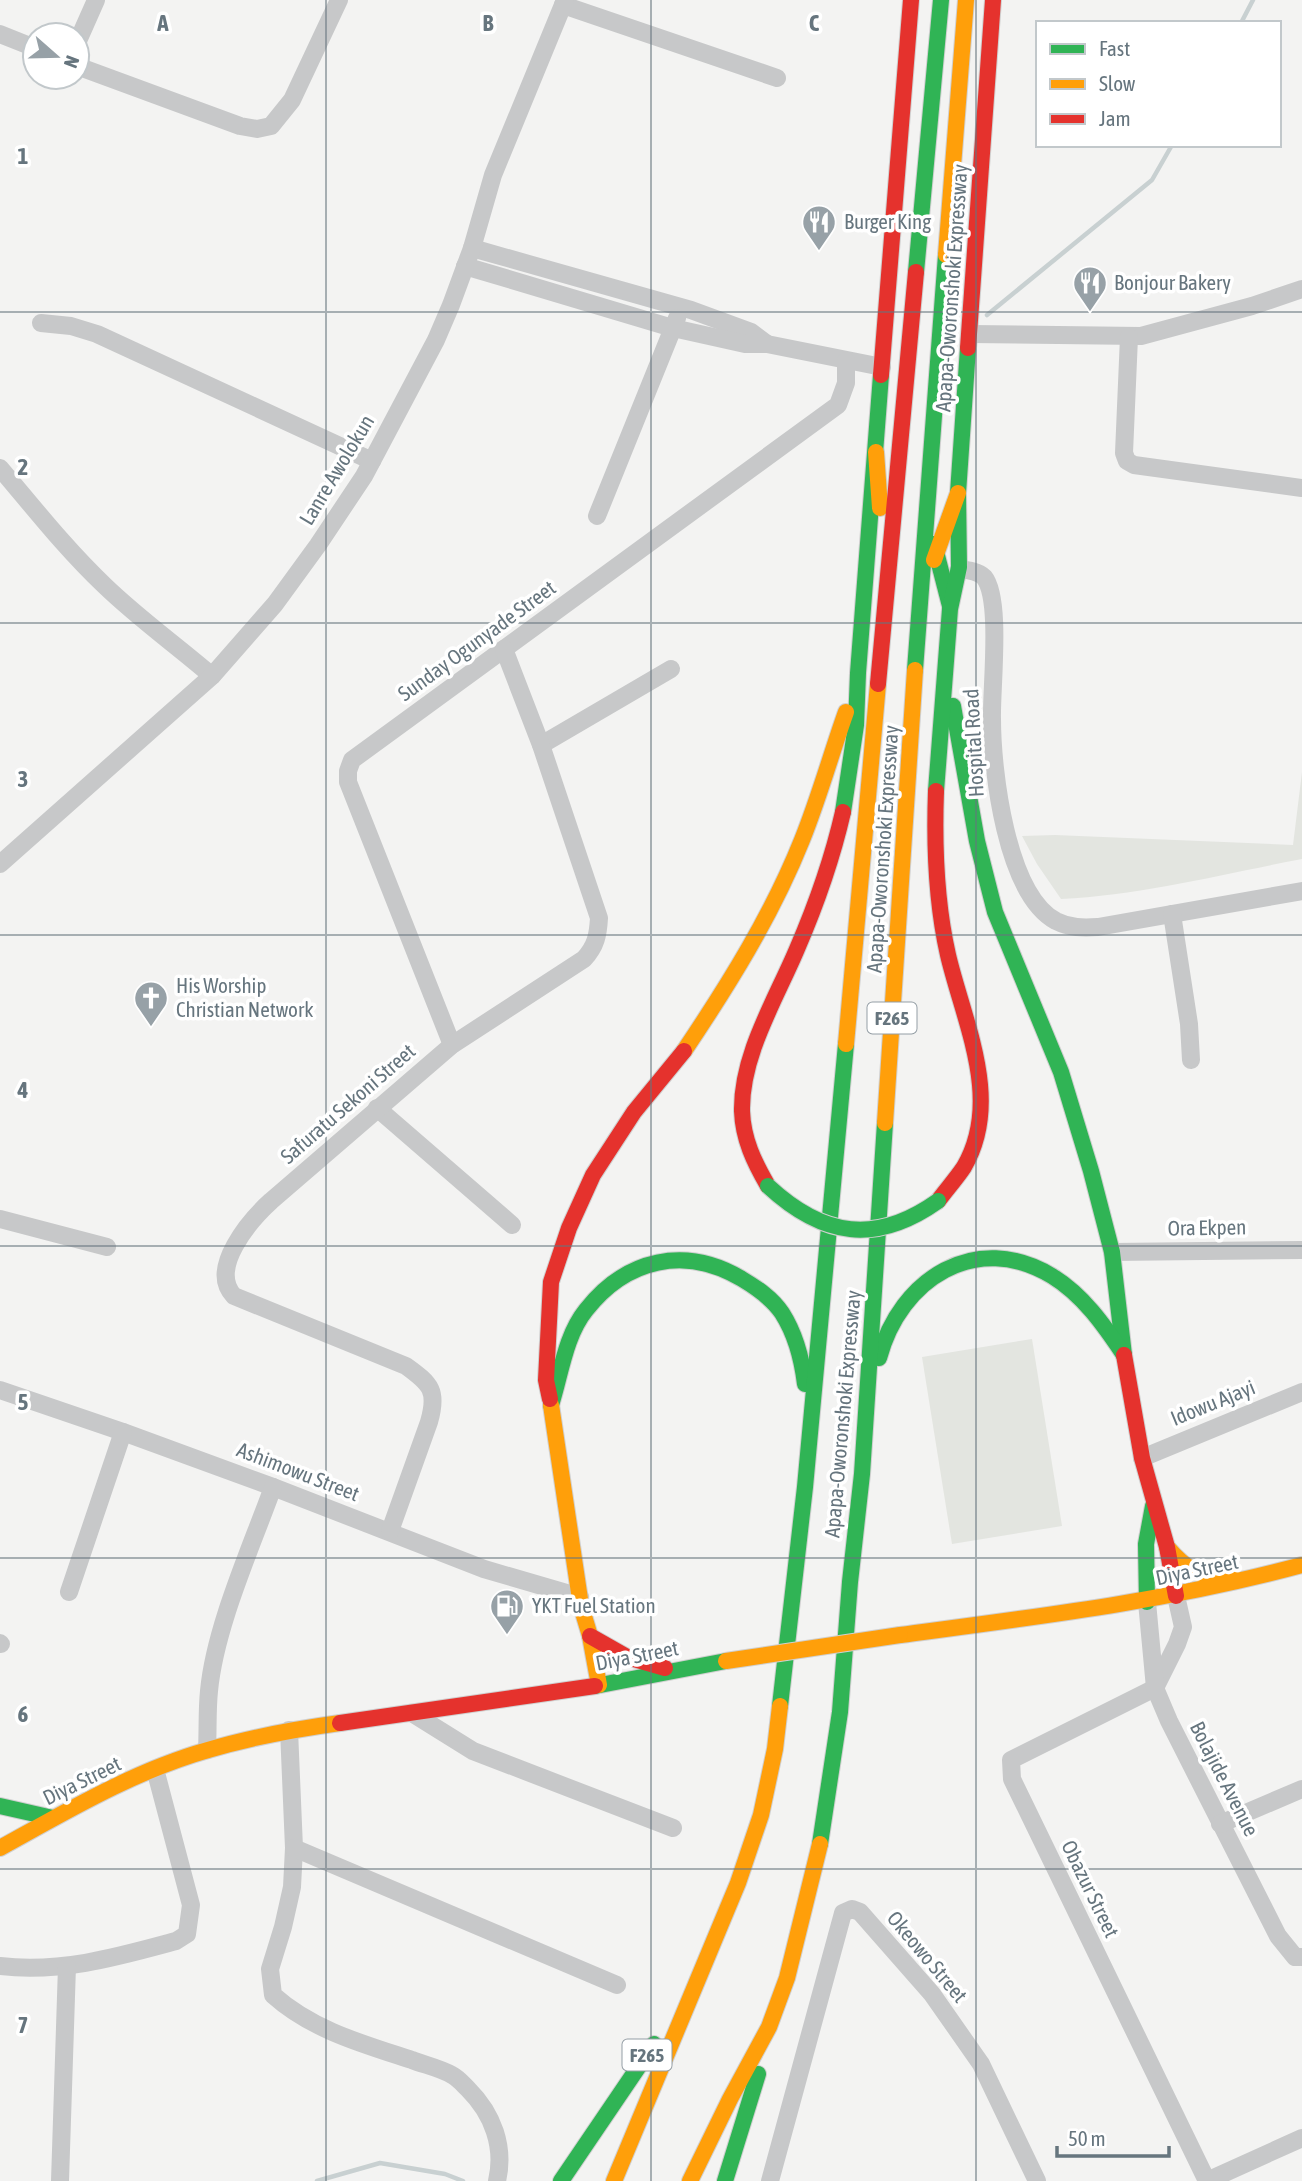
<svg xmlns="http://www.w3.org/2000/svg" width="1302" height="2181" font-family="'Asap Condensed',sans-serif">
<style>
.green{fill:#e3e5e0}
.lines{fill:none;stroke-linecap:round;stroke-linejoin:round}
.stream{stroke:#c8d0d1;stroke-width:4.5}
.fast-casing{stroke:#d0d0d0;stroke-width:18}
.slow-casing{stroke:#d0d0d0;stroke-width:18}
.jam-casing{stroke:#d0d0d0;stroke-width:18}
.street{stroke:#c7c8c9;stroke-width:18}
.fast{stroke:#30b455;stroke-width:16}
.slow{stroke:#ff9f0a;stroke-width:16}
.jam{stroke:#e5322d;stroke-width:16}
.fast-bridge-casing{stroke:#d0d0d0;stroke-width:18;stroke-linecap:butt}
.slow-bridge-casing{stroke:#d0d0d0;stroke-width:18;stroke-linecap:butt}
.fast-bridge{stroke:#30b455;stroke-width:16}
.slow-bridge{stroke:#ff9f0a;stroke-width:16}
.grid{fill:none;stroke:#66757e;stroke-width:2;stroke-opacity:0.55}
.labels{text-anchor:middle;stroke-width:7;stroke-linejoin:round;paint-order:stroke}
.shield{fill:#fff;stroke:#949ea5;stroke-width:2}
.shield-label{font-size:19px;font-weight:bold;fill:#66757e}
.poi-label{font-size:21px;fill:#66757e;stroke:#fff;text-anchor:start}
.street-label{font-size:21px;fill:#66757e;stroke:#fff}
.grid-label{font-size:23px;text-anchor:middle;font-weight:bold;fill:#66757e;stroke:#fff;stroke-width:7;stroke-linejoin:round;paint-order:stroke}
</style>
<rect width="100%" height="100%" fill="#f3f3f2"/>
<g class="green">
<path d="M1302 772V859C1223 874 1142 895 1061 899L1037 864 1022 836 1055 835 1293 845Z"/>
<path d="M1032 1339 1062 1526 952 1544 922 1357Z"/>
</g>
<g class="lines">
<g class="stream">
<path d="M1241 23 1253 0"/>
<path d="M987 315 1152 180 1172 145"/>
<path d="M317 2181 380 2163 445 2174 463 2181"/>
</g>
<g class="fast-casing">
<g id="fast">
<path d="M916 272 941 0"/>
<path d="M934 544 950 606"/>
<path d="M915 670 946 255"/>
<path d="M953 706 977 841 995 912 1061 1072 1091 1171 1112 1252 1124 1355"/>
<path d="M936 791 950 609 959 567 958 493 968 348"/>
<path d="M843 812 856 725 858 673 881 375"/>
<path d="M879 1358C900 1279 976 1230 1052 1276 1083 1295 1104 1325 1124 1355"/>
<path d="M551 1405C561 1374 565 1336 586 1310 626 1259 685 1245 742 1279 757 1288 772 1298 782 1313 796 1335 802 1359 805 1384"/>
<path d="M1147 1602 1146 1544 1153 1506"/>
<path d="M595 1686 726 1661"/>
<path d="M780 1706 805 1487 846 1044"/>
<path d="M0 1806 53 1818"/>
<path d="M820 1844 840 1712 850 1582 862 1474 885 1123"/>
<path d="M561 2181 654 2044"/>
<path d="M725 2181 758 2074"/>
</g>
</g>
<g class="slow-casing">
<g id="slow">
<path d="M946 255 966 0"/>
<path d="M876 452 880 508"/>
<path d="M934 560 958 493"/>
<path d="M846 1044 878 684"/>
<path d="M684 1051C729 984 772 915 802 840 819 798 831 754 846 712"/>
<path d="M885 1123 915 670"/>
<path d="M551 1405 581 1606 590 1636 599 1685"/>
<path d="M1167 1547C1191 1575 1200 1574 1235 1580"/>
<path d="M900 1635C1035 1617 1170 1601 1302 1565"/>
<path d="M0 1848C67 1811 134 1771 208 1750 252 1737 296 1729 340 1723"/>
<path d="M614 2181 738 1883 761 1815 775 1749 780 1706"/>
<path d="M690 2181 730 2099 769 2027 787 1978 820 1844"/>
</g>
</g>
<g class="jam-casing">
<g id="jam">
<path d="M968 348 993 0"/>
<path d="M881 375 911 0"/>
<path d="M878 684 916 272"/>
<path d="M936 791C934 845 936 902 948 955 964 1023 1003 1100 964 1167 956 1179 946 1190 938 1201"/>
<path d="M768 1186C754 1162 743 1139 742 1111 741 1055 776 999 797 949 816 905 832 860 843 812"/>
<path d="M1124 1355 1142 1458 1167 1547 1176 1596"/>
<path d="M550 1399 546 1380 551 1282 569 1228 593 1175 634 1112 684 1051"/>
<path d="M590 1636 627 1657 665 1668"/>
<path d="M340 1723 595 1686"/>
</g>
</g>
<g class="street">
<path d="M563 5 777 78"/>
<path d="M0 34 35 48"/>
<path d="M77 43 96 0"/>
<path d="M77 66 240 126 257 129 271 126 292 100 339 0"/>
<path d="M472 248 691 310 751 332 767 344"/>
<path d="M465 266 673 328 745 344H767L882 367"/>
<path d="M41 323 71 326 97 334 372 461"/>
<path d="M970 334 1141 336 1252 306 1302 289"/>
<path d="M1129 337 1124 453 1127 461 1134 465 1302 488"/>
<path d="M0 468C34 508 66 549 104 585 138 618 176 645 212 676"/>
<path d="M597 516 677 318"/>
<path d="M959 569C967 570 978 571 984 577 1002 599 991 689 992 719 992 770 1006 894 1056 921 1070 928 1083 928 1098 927L1302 891"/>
<path d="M541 745 671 669"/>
<path d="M0 864 212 676 275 604 318 545 364 476 436 340 451 305 472 248 493 175 565 0"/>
<path d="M1172 914 1189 1024 1191 1060"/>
<path d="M452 1045 348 782V771L352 760 838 405 846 383V361"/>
<path d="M377 1108 512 1225"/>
<path d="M0 1219 107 1247"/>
<path d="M1112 1252 1302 1250"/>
<path d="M0 1390 123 1432 273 1487 484 1569 580 1597"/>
<path d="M1142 1458 1302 1392"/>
<path d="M390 1531 429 1422C438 1391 431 1384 406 1366L234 1296C208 1269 250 1220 271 1201L452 1045 584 959C596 946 598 935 599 918L541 745 504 649"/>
<path d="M69 1592 123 1432"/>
<path d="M1176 1596 1183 1627 1177 1644 1155 1688 1011 1760 1012 1779 1207 2181"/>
<path d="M1147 1602 1155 1688 1169 1721 1278 1936 1295 1957H1302"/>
<path d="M0 1643 1 1644"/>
<path d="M412 1713 473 1751 673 1828"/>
<path d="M289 1730 294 1848 292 1887 283 1927 270 1969 273 1995C312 2030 363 2044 412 2060 425 2065 440 2068 452 2075 458 2078 463 2084 468 2089 493 2114 505 2147 497 2181"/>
<path d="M207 1750C208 1730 207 1710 209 1691 215 1627 251 1548 273 1487"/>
<path d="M1220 1824 1302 1789"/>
<path d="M294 1848 617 1985"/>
<path d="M0 1966C62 1973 117 1957 176 1941L187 1934 191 1905 155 1769"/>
<path d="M60 2181 67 1966"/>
<path d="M770 2181 843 1913 852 1909 860 1912 932 1994 981 2064 1037 2181"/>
<path d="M1207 2181 1302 2138"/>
</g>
<use href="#fast" class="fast"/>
<use href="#slow" class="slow"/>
<use href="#jam" class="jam"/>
<g class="fast-bridge-casing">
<path id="fast-bridge" d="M768 1186C823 1237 876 1245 938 1201"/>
</g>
<g class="slow-bridge-casing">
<path id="slow-bridge" d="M726 1661 900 1635"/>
</g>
<use href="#fast-bridge" class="fast-bridge"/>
<use href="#slow-bridge" class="slow-bridge"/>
</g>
<path class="grid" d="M326 0V2181M651 0V2181M976 0V2181M0 312H1302M0 623H1302M0 935H1302M0 1246H1302M0 1558H1302M0 1869H1302"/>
<defs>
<g id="restaurant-pin" transform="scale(1.75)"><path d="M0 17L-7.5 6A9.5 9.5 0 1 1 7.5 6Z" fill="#97a1a7" stroke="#fff"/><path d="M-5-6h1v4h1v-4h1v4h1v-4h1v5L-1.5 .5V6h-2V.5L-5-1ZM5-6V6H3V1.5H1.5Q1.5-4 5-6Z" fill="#fff"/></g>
<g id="church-pin" transform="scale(1.75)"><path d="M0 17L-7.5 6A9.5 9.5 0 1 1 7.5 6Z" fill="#97a1a7" stroke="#fff"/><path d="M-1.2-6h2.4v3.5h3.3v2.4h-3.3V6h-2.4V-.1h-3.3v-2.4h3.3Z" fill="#fff"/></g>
<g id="fuel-pin" transform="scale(1.75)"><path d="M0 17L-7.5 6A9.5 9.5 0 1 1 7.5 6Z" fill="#97a1a7" stroke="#fff"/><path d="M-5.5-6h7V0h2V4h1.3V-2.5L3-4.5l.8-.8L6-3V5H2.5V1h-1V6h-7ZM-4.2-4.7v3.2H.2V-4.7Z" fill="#fff"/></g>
</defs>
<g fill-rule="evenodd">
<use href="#restaurant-pin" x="819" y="222"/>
<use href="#restaurant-pin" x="1090" y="283"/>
<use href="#church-pin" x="151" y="998"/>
<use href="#fuel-pin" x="507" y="1606"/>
</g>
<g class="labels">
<g class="shield">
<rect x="867.5" y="1002.5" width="49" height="31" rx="5"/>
<rect x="622.5" y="2039.5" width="49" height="31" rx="5"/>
</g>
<g class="shield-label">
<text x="892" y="1025">F265</text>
<text x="647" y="2062">F265</text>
</g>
<g class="poi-label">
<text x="844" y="229">Burger King</text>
<text x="1114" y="290">Bonjour Bakery</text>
<text x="176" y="993">His Worship<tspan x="176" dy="24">Christian Network</tspan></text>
<text x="532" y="1613">YKT Fuel Station</text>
</g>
<g class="street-label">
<text transform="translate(952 288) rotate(-86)" y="7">Apapa-Oworonshoki Expressway</text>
<text transform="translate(337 470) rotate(-59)" y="7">Lanre Awolokun</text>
<text transform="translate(477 641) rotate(-36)" y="7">Sunday Ogunyade Street</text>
<text transform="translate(974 743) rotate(-93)" y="7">Hospital Road</text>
<text transform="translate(883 849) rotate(-86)" y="7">Apapa-Oworonshoki Expressway</text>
<text transform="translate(348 1104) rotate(-41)" y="7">Safuratu Sekoni Street</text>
<text transform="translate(1207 1228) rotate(-1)" y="7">Ora Ekpen</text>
<text transform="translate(1213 1403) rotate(-22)" y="7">Idowu Ajayi</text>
<text transform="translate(843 1414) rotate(-85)" y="7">Apapa-Oworonshoki Expressway</text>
<text transform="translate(298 1472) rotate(21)" y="7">Ashimowu Street</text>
<text transform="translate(1197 1570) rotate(-12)" y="7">Diya Street</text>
<text transform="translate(637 1656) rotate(-11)" y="7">Diya Street</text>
<text transform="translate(1224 1779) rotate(63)" y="7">Bolajide Avenue</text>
<text transform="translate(82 1781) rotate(-26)" y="7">Diya Street</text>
<text transform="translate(1090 1889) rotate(64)" y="7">Obazur Street</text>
<text transform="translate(927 1957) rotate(50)" y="7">Okeowo Street</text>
</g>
</g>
<g class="grid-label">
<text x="163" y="31">A</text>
<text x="488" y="31">B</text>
<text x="814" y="31">C</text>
<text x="23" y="164">1</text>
<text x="23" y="475">2</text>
<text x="23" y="787">3</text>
<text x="23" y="1098">4</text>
<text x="23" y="1410">5</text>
<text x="23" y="1722">6</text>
<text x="23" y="2033">7</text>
</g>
<rect x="1036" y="21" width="245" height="126" fill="#ffffff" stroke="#c2c8cb" stroke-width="2"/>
<rect x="1050" y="44" width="35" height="10" fill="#30b455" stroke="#c2c8cb" stroke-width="2"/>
<text x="1099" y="56" font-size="21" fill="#66757e">Fast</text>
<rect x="1050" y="79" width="35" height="10" fill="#ff9f0a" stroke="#c2c8cb" stroke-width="2"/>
<text x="1099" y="91" font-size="21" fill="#66757e">Slow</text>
<rect x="1050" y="114" width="35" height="10" fill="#e5322d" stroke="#c2c8cb" stroke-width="2"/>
<text x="1099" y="126" font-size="21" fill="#66757e">Jam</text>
<g transform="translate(56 56) rotate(110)"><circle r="33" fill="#ffffff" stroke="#c2c8cb" stroke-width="2"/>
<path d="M0-5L12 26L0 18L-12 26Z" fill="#97a1a7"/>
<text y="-10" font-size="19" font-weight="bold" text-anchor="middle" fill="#66757e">N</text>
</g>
<path d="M1057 2146v10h112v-10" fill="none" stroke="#66757e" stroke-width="3.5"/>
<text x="1068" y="2146" font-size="21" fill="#66757e" stroke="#ffffff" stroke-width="5" paint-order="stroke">50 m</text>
</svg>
